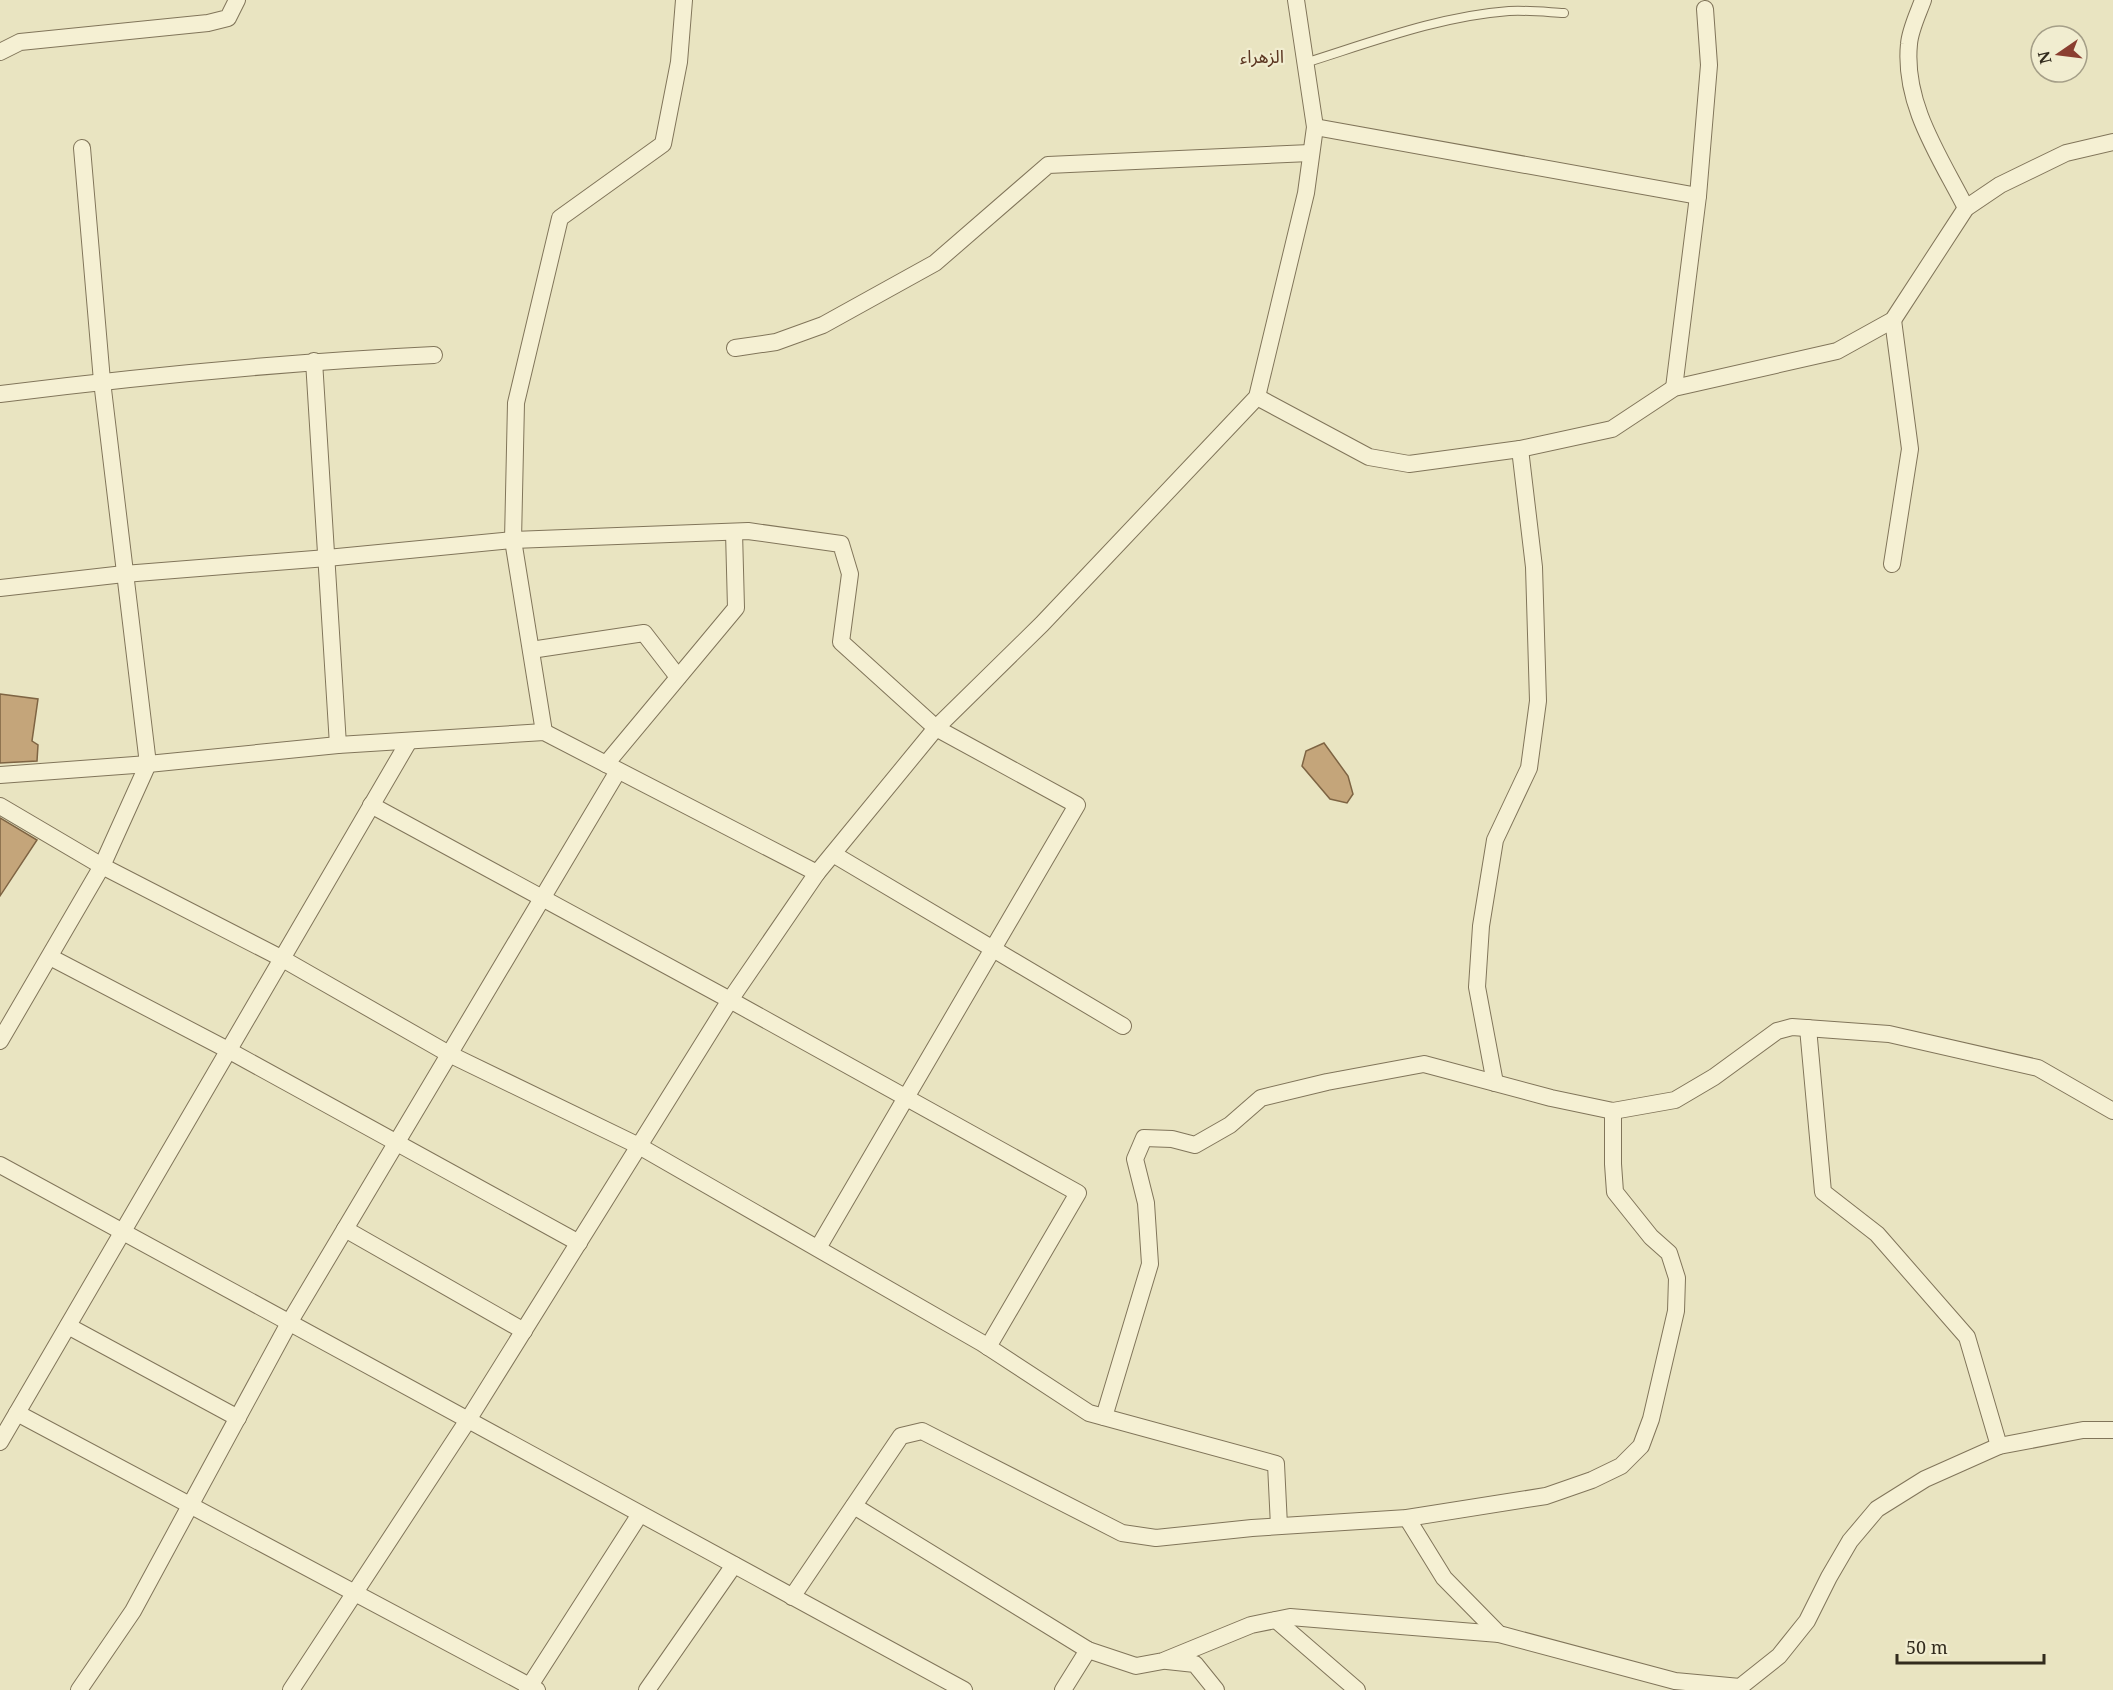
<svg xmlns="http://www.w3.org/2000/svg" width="2113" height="1690" font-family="'Noto Serif','Noto Sans Arabic',serif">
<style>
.building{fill:#c4a57a;stroke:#7e6443;stroke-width:1.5}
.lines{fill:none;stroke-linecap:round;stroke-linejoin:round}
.lane-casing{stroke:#81755a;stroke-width:10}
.street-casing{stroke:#81755a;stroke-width:18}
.lane{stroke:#f5f0d3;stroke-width:8}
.street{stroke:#f5f0d3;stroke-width:16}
.labels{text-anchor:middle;stroke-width:4.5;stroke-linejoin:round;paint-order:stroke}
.neighbourhood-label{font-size:18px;fill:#5b3621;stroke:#f1edd0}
</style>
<rect width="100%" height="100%" fill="#e9e4c1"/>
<g class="building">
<path d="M0 694 38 699 32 741 38 745 37 761 0 763Z"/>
<path d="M1324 743 1348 776 1353 794 1347 803 1330 799 1302 766 1306 751Z"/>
<path d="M0 818 37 840 0 896Z"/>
</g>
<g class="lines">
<g class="lane-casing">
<path id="lane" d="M1305 63C1372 42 1440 16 1509 11 1527 10 1546 12 1564 13"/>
</g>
<g class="street-casing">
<g id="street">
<path d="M1923 0C1918 14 1910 30 1909 44 1903 104 1940 157 1966 208"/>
<path d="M0 52 20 42 208 23 228 18 237 0"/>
<path d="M1315 127 1698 196"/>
<path d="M735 348 776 342 823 325 935 263 1048 165 1310 153"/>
<path d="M314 361 338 745"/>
<path d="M1674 388 1698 196 1709 65 1705 9"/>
<path d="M0 394C144 376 288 362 434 355"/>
<path d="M1257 397 1369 457 1409 464 1520 449 1612 429 1674 388 1837 351 1893 320 1966 208 2000 185 2066 153 2113 142"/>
<path d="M1892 564 1910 449 1893 320"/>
<path d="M0 588 124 574 327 558 513 540 748 531 841 544 850 574 841 642 936 728 1077 805 818 1248"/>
<path d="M531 650 644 633 678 677"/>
<path d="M544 732 513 540 516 403 560 218 663 144 679 62 684 0"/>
<path d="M606 764 736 608 734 532"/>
<path d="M0 775 148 764 338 745 544 732 817 873"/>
<path d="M371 805 730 1000 1078 1193 988 1347"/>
<path d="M0 806 102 866 281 958 449 1054 639 1146 982 1343 1089 1413 1276 1464 1279 1526"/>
<path d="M833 854 1123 1026"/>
<path d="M50 957 228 1050 579 1243"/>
<path d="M1808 1028 1823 1192 1877 1234 1967 1337 1999 1446"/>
<path d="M0 1041 102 866 148 764 102 381 82 148"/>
<path d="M1495 1083 1477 987 1481 926 1495 840 1529 768 1538 701 1534 567 1520 449"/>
<path d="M0 1165 964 1690"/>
<path d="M345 1229 524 1331"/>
<path d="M68 1326 238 1418"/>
<path d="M17 1413 537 1690"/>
<path d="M1104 1417 1150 1264 1146 1203 1135 1159 1144 1138 1172 1139 1195 1145 1230 1125 1261 1098 1327 1082 1424 1064 1551 1098 1613 1111 1675 1100 1714 1077 1777 1031 1792 1027 1889 1034 2038 1068 2113 1111"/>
<path d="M0 1442 409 741"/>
<path d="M854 1506 1088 1650 1136 1666 1163 1661 1251 1625 1290 1617 1499 1634"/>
<path d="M1407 1518 1444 1578 1499 1634 1675 1681 1740 1687 1779 1656 1807 1621 1829 1577 1850 1541 1877 1509 1925 1479 1999 1446 2083 1430H2113"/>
<path d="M792 1597 901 1436 922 1431 1122 1533 1156 1538 1252 1528 1407 1518 1546 1496 1592 1480 1621 1466 1641 1446 1651 1419 1676 1311 1677 1278 1669 1253 1651 1237 1615 1192 1613 1164V1111"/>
<path d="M1276 1620 1357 1690"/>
<path d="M1167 1661 1195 1664 1216 1690"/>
<path d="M79 1690 133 1611 289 1323 618 771"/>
<path d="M291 1690 468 1420 730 1000 817 873 936 728 1042 624 1257 397 1306 193 1315 127 1296 0"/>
<path d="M527 1690 640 1514"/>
<path d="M647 1690 734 1565"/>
<path d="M1063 1690 1088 1650"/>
</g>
</g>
<use href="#lane" class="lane"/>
<use href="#street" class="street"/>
</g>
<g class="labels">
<g class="neighbourhood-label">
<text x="1262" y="63">الزهراء</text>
</g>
</g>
<g transform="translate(2059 54) rotate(256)"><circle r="28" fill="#f1edd0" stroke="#a59f88" stroke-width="1.5"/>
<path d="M0-4.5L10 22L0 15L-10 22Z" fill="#8a3e30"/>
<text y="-9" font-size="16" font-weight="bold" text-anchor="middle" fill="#322b1d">N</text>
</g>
<path d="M1897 1654v9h147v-9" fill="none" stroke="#322b1d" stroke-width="3"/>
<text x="1906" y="1654" font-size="18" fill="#322b1d" stroke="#f1edd0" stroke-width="4.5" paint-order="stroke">50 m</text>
</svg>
